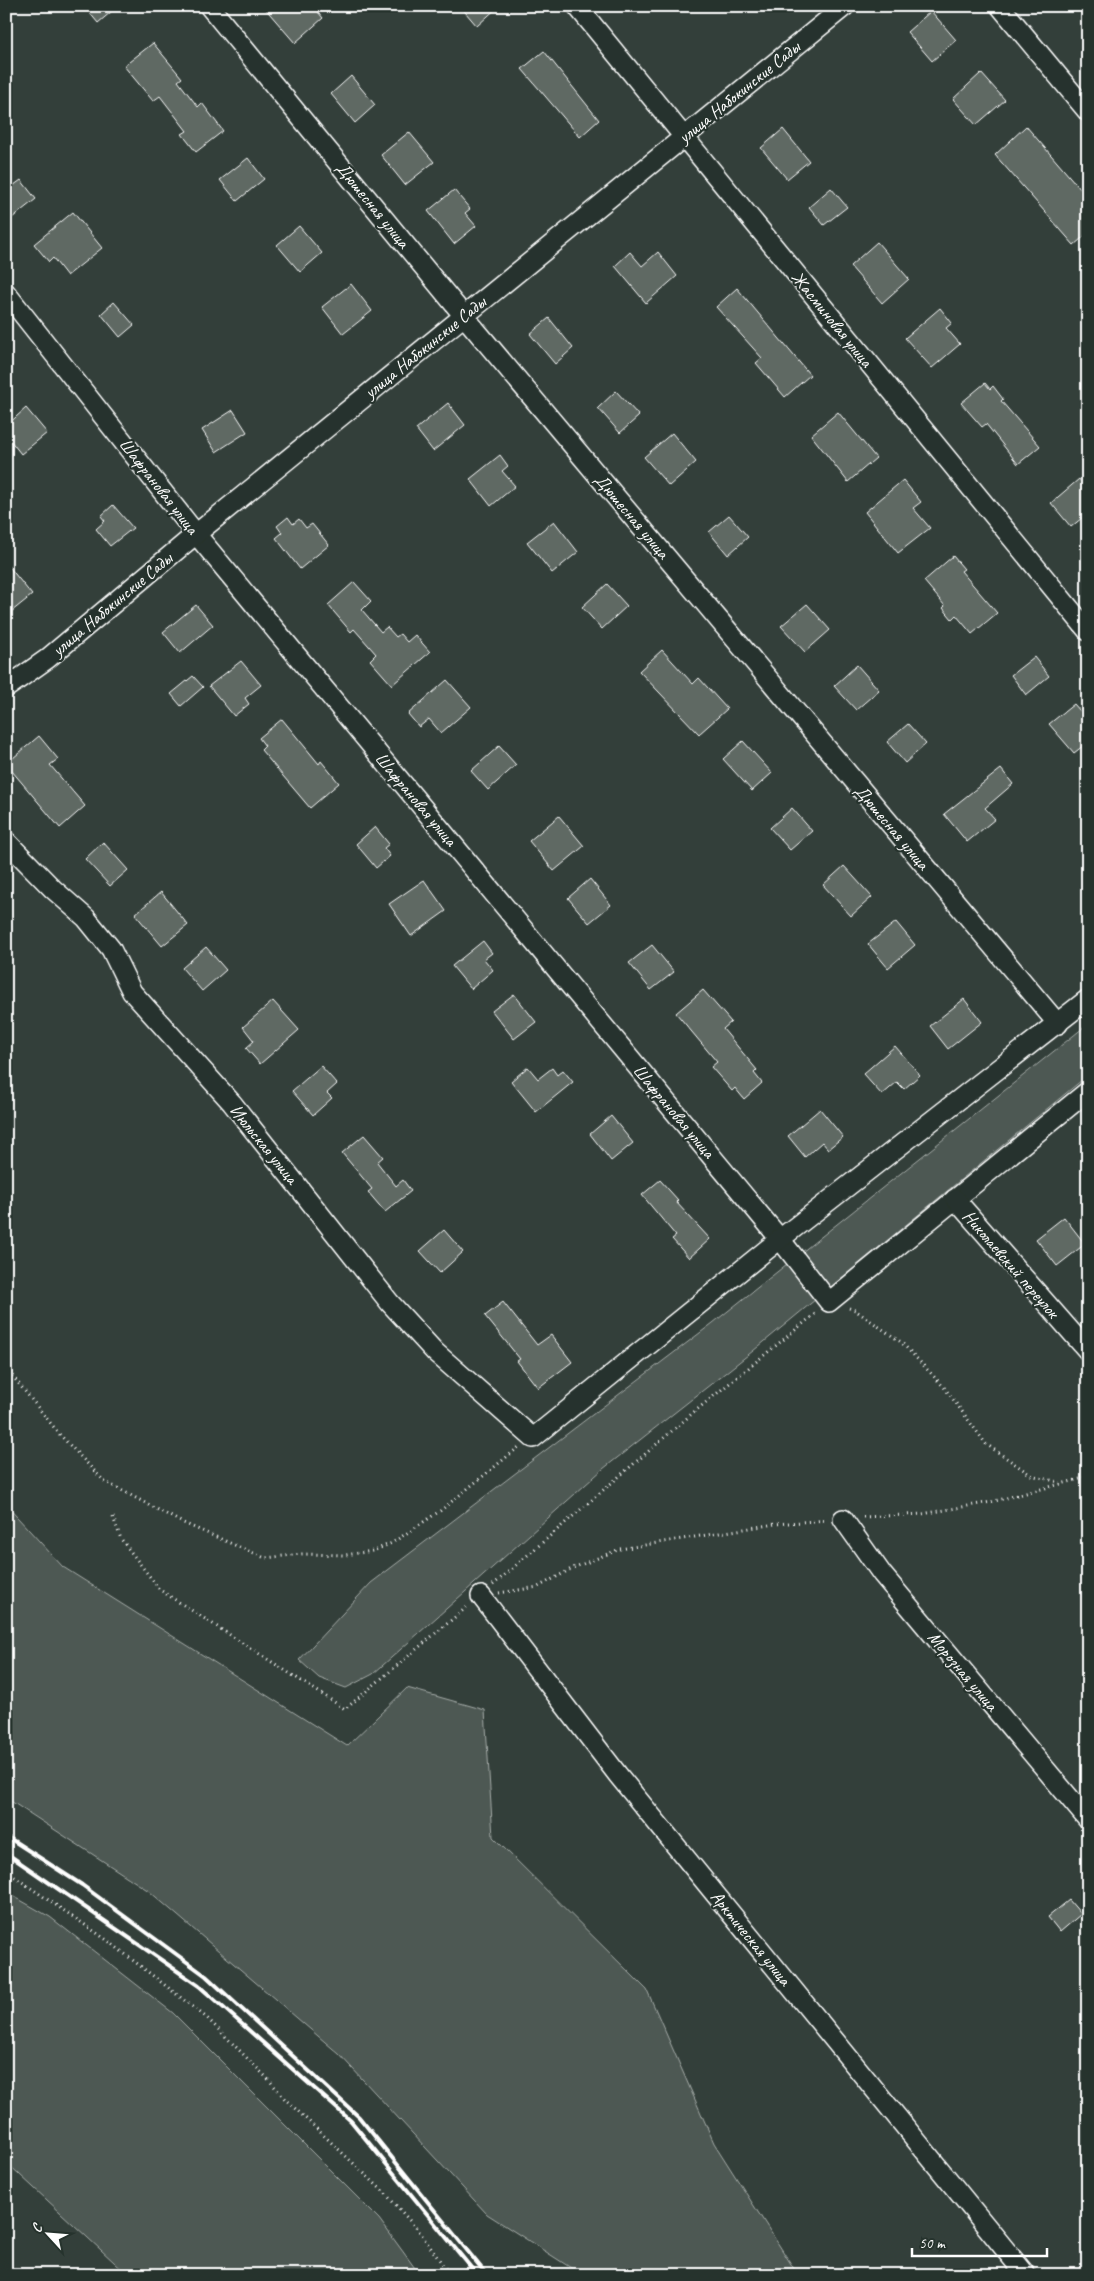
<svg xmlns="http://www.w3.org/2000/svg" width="1094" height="2281" font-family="Caveat,sans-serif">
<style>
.green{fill:#4d5853;stroke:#a6aca9}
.building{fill:#5f6964;stroke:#fff}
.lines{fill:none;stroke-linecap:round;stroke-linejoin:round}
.street-casing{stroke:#fff;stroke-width:22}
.path{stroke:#fff;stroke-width:3;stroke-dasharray:1 4;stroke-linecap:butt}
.street{stroke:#26332d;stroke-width:19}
.rail{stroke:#fff;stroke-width:4}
.labels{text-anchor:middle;stroke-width:4.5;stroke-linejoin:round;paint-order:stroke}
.street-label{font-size:18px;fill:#fff;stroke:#26332d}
</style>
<rect width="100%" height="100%" fill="#333f3a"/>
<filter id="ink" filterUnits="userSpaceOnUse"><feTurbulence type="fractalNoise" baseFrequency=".02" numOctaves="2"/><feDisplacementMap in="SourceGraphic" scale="10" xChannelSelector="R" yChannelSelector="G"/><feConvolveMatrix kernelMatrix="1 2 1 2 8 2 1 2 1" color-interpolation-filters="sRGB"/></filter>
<g filter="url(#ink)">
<g class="green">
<path d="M1088 1024V1075L753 1351 603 1469 373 1674 346 1688 319 1678 299 1660 371 1583 713 1323Z"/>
<path d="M6 1505 63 1567 347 1746 407 1688 485 1710 493 1837 647 1990 714 2143 798 2275H582L487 2214 339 2054 149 1891 6 1798Z"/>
<path d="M6 1892 50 1917 173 2013 379 2219 420 2275H128L6 2162Z"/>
</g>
<g class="building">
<path d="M84 6H118L98 23Z"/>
<path d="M263 6H313L323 18 295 43Z"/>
<path d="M460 6H499L477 26Z"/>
<path d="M931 11 956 40 932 61 907 32Z"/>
<path d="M153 43 182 78 178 81 198 107 202 103 223 131 196 152 182 134 187 131 160 96 153 101 124 66Z"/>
<path d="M544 51 599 120 580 137 522 69Z"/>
<path d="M981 73 1005 100 976 125 953 99Z"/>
<path d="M351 76 375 105 355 123 331 94Z"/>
<path d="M1026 126 1088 198V233L1074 245 995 155Z"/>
<path d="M783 129 809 161 787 179 761 148Z"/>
<path d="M409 132 434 162 405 185 381 155Z"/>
<path d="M248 158 264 179 237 201 220 180Z"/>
<path d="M21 180 36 199 12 218 6 211V191Z"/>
<path d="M831 188 847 207 824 225 809 207Z"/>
<path d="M454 190 470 209 465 213 476 226 454 244 428 211Z"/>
<path d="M73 212 102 248 67 276 53 258 49 262 34 244Z"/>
<path d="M299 226 322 253 300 272 277 245Z"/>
<path d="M877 242 909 279 882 303 850 266Z"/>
<path d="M630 252 642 266 658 252 677 276 646 303 615 266Z"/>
<path d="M351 284 372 311 343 334 322 307Z"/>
<path d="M737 288 810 375 785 397 756 363 762 358 716 307Z"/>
<path d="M114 302 134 325 120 337 101 314Z"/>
<path d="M940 308 952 323 946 328 960 344 932 368 905 338Z"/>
<path d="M549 318 573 348 555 364 530 334Z"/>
<path d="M985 383 990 389 993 386 1003 399 1001 401 1040 446 1018 464 986 424 982 427 961 403Z"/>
<path d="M616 391 639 416 620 433 598 408Z"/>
<path d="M448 403 465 425 433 451 416 429Z"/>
<path d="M26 408 47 433 21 454 6 435V426Z"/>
<path d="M233 410 247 432 216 452 202 430Z"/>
<path d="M838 412 876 458 848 482 811 435Z"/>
<path d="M672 433 696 462 669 486 644 457Z"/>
<path d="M500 455 508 466 502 471 515 486 491 506 470 479Z"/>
<path d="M1079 479 1088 490V513L1071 527 1051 503Z"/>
<path d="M903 480 921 502 913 508 930 528 898 553 865 512Z"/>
<path d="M113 505 133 528 110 546 96 529 105 521 101 516Z"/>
<path d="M729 515 748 537 728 555 709 532Z"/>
<path d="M288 517 293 524 299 519 306 528 312 524 329 545 300 569 276 538 282 533 277 526Z"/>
<path d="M554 521 578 552 552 573 527 542Z"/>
<path d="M953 556 964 569 961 571 997 613 972 634 956 615 952 619 943 608 945 606 924 581Z"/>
<path d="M6 563 32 595 6 616Z"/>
<path d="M354 582 371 601 362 610 381 632 387 627 396 637 400 634 407 642 415 635 430 652 392 685 370 660 376 654 354 629 351 632 328 605Z"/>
<path d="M607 584 627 606 602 629 582 607Z"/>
<path d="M807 604 830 630 805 652 781 626Z"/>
<path d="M196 605 213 625 180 653 163 632Z"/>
<path d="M662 650 693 684 699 678 727 709 699 734 639 671Z"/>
<path d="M1034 657 1049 676 1026 695 1011 675Z"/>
<path d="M241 661 261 685 245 698 249 704 234 716 209 686Z"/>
<path d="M857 665 879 690 856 710 834 686Z"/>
<path d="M193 676 203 687 181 706 171 694Z"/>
<path d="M447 680 471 707 441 733 429 719 419 727 408 714Z"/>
<path d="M1074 704 1088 720V742L1074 753 1049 724Z"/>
<path d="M282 719 319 764 321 761 339 783 310 808 261 750 265 746 259 738Z"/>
<path d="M908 724 926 744 905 763 887 742Z"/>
<path d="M39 736 58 759 50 765 85 806 60 828 6 764Z"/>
<path d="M743 741 772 773 752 791 723 759Z"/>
<path d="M499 746 516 765 488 790 471 771Z"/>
<path d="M1001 769 1013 784 985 808 995 819 967 842 944 814Z"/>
<path d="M792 808 812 831 790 850 770 828Z"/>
<path d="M559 816 584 846 554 871 529 841Z"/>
<path d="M375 827 389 844 384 848 390 856 376 868 356 844Z"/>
<path d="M103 842 128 870 110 886 85 859Z"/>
<path d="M844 866 872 897 851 916 823 885Z"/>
<path d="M590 879 611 905 589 923 568 898Z"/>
<path d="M424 880 446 911 411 936 389 904Z"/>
<path d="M161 892 188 925 162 946 135 914Z"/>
<path d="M896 922 915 945 888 968 868 944Z"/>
<path d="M483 941 492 953 484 959 493 970 471 989 452 966Z"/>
<path d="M652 945 674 972 651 990 629 963Z"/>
<path d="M206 947 226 970 202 991 182 968Z"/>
<path d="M703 990 731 1022 723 1029 757 1070 754 1073 762 1083 744 1099 735 1088 732 1091 711 1067 717 1062 676 1013Z"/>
<path d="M514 994 536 1022 514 1039 492 1011Z"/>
<path d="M964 999 982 1022 948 1049 930 1026Z"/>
<path d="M273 1001 299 1030 260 1064 246 1048 254 1041 243 1027Z"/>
<path d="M895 1046 920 1075 904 1089 897 1082 882 1095 863 1074Z"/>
<path d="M321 1066 337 1084 327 1093 332 1098 313 1115 292 1091Z"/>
<path d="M528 1067 538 1079 552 1068 557 1075 563 1070 573 1082 536 1112 511 1081Z"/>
<path d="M820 1109 843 1137 828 1149 822 1142 805 1157 788 1136Z"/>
<path d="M611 1116 633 1143 611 1161 590 1134Z"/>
<path d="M364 1135 383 1157 377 1162 396 1186 403 1180 411 1191 385 1212 368 1192 372 1189 342 1153Z"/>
<path d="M660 1180 678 1200 676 1202 710 1239 689 1258 672 1239 676 1236 642 1195Z"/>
<path d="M1064 1217 1085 1244 1057 1266 1036 1239Z"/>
<path d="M444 1230 463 1252 440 1273 420 1251Z"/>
<path d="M503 1302 537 1345 551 1335 572 1362 538 1388 517 1361 520 1359 485 1316Z"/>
<path d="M1069 1900 1081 1914 1060 1932 1048 1917Z"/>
</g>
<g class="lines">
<g class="street-casing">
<g id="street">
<path d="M209 6 464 316 1058 1024"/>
<path d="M577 6 1088 631"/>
<path d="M1000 6 1088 112"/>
<path d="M6 293 196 534 780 1239 829 1302 1088 1091"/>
<path d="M6 688 47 659 196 534 845 6"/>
<path d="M6 841 53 889 86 918 111 949 132 992 232 1103 390 1303 435 1352 533 1438 780 1239 1088 999"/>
<path d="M955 1199 1088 1351"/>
<path d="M843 1519 882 1574 1088 1820"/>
<path d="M481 1596 618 1775 1026 2275"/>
</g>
</g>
<g class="path">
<path d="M849 1308 855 1310 901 1342 944 1387 986 1444 1031 1475 1059 1482"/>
<path d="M6 1368 61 1436 104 1481 181 1522 265 1558 302 1554 345 1555 373 1551 392 1543 440 1511 519 1447"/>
<path d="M113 1517 121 1539 160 1590 345 1709 467 1607"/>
<path d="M863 1517 922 1514 991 1502 1088 1477"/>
<path d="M493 1585 694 1412 815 1314"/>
<path d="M499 1593 538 1587 573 1568 620 1549 775 1524 827 1520"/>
<path d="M6 1871 107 1940 207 2018 270 2081 285 2099 384 2192 419 2231 450 2275"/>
</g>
<use href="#street" class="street"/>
<g class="rail">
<path d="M6 1836 82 1885 206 1976 359 2117 487 2275"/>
<path d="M6 1853 199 1986 351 2121 477 2275"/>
</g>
</g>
</g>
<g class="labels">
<g class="street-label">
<text transform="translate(739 92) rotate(-39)" y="6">улица Набокинские Сады</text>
<text transform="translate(373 205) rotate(51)" y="6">Дюшесная улица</text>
<text transform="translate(832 319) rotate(51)" y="6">Жасминовая улица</text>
<text transform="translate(425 347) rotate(-39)" y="6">улица Набокинские Сады</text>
<text transform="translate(159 486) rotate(52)" y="6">Шафрановая улица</text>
<text transform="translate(632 516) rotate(50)" y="6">Дюшесная улица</text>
<text transform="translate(112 604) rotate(-40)" y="6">улица Набокинские Сады</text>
<text transform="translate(416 799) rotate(50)" y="6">Шафрановая улица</text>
<text transform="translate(892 827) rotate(50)" y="6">Дюшесная улица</text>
<text transform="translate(674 1111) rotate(50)" y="6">Шафрановая улица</text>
<text transform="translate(264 1144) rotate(51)" y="6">Июльская улица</text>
<text transform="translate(1011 1264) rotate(49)" y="6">Николаевский переулок</text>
<text transform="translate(963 1671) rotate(50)" y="6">Морозная улица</text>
<text transform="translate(751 1938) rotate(51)" y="6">Арктическая улица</text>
</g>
</g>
<rect width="1094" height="2281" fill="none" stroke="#26332d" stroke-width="25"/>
<rect x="12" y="12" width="1069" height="2256" fill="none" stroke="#fff" stroke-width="2" filter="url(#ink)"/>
<g transform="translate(48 2234) rotate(296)" stroke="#26332d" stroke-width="4" paint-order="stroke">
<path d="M0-4L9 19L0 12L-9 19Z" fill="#ffffff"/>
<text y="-8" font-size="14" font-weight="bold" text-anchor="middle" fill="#ffffff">С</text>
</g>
<path d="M912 2248v8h135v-8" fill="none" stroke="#ffffff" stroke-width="2.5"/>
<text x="919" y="2248" font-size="15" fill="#ffffff" stroke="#26332d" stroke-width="4" paint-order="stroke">50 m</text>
</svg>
